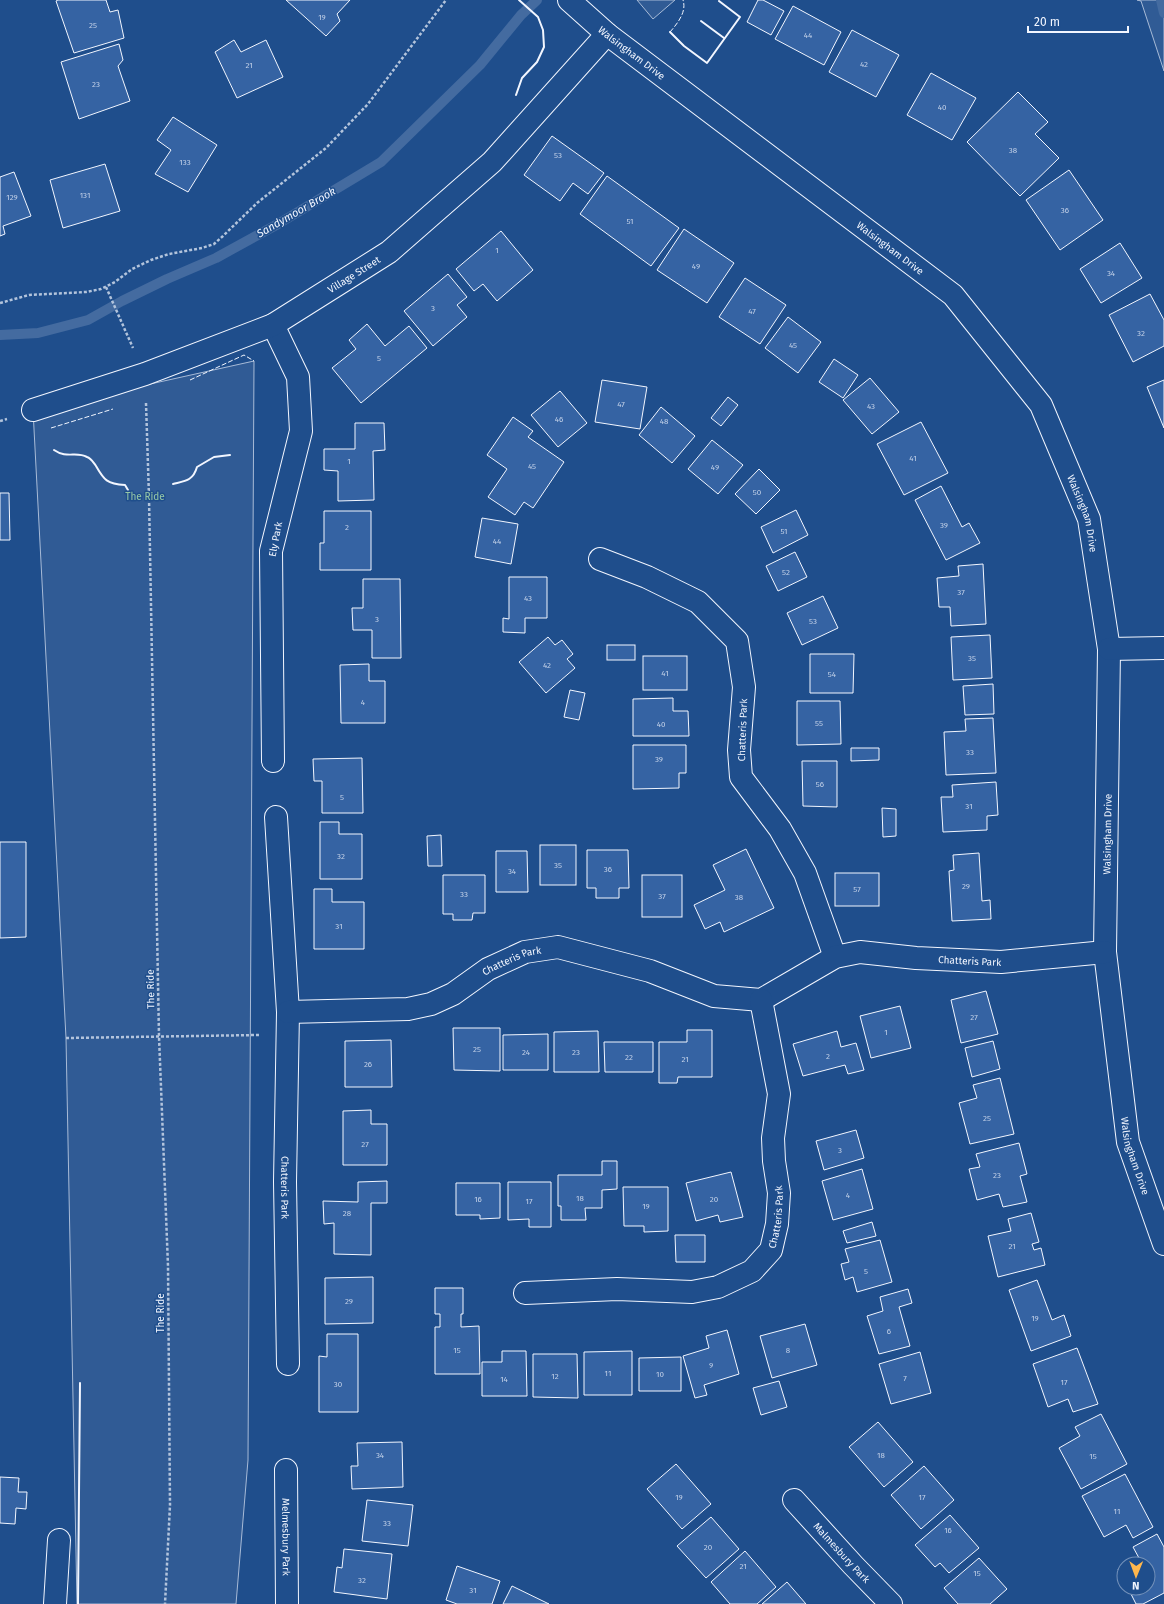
<svg xmlns="http://www.w3.org/2000/svg" width="1164" height="1604" font-family="'Fira Sans',sans-serif">
<style>
.built{fill:#305b95;stroke:#a8bbd7}
.lines{fill:none;stroke-linecap:round;stroke-linejoin:round}
.stream{stroke:#446ba0;stroke-width:10}
.building{fill:#3563a3;stroke:#f2f6ff}
.minor-casing{stroke:#f2f6ff;stroke-width:24}
.path{stroke:#b3c4dc;stroke-width:2.5;stroke-dasharray:3 2;stroke-linecap:butt}
.minor{stroke:#1f4e8c;stroke-width:22}
.fence{stroke:#f2f6ff;stroke-width:1;stroke-dasharray:5 2;stroke-linecap:butt}
.wall{stroke:#f2f6ff;stroke-width:2}
.labels{text-anchor:middle;stroke-width:3;stroke-linejoin:round;paint-order:stroke}
.number-label{font-size:8px;fill:#c3d1e8}
.street-label{font-size:10px;fill:#f2f6ff;stroke:#1f4e8c}
.park-label{font-size:10px;fill:#97c8a6;stroke:#1f4e8c}
.water-label{font-size:11px;font-style:italic;fill:#f2f6ff;stroke:#1f4e8c}
</style>
<rect width="100%" height="100%" fill="#1f4e8c"/>
<g class="built">
<path d="M637 0H675L653 19Z"/>
<path d="M1137 0H1164V71L1141 1Z"/>
<path d="M254 361 248 1460 236 1604H77L66 1038 33 410Z"/>
</g>
<g class="lines">
<g class="stream">
<path d="M1161 0 1164 13"/>
<path d="M0 335 38 333 88 320 122 301 167 279 216 258 278 224 381 162 480 65 521 15 537 0"/>
</g>
</g>
<g class="building">
<path d="M58 0H106L110 12 118 10 124 38 74 53 56 1Z"/>
<path d="M286 0H350L337 14 340 21 326 36Z"/>
<path d="M758 0H763L784 11 771 35 747 22Z"/>
<path d="M793 6 841 32 824 65 775 39Z"/>
<path d="M852 30 899 55 876 97 829 72Z"/>
<path d="M234 40 241 52 266 40 283 77 237 98 215 52Z"/>
<path d="M119 44 123 60 118 66 130 101 79 119 61 62Z"/>
<path d="M931 73 976 98 952 140 907 115Z"/>
<path d="M1018 92 1048 122 1035 134 1059 158 1020 196 967 142Z"/>
<path d="M173 117 217 145 188 192 155 174 171 150 157 140Z"/>
<path d="M552 136 604 173 588 194 573 183 560 201 524 175Z"/>
<path d="M105 164 120 211 63 228 50 180Z"/>
<path d="M1069 170 1103 220 1060 250 1026 200Z"/>
<path d="M14 172 31 216 3 226 5 234 0 236V177Z"/>
<path d="M607 176 679 228 651 266 580 214Z"/>
<path d="M684 229 734 263 707 303 657 270Z"/>
<path d="M501 231 533 270 497 301 483 284 474 291 456 269Z"/>
<path d="M1120 243 1142 278 1101 303 1080 269Z"/>
<path d="M448 274 467 297 457 305 467 317 433 346 404 311Z"/>
<path d="M745 278 786 305 760 344 719 317Z"/>
<path d="M1150 294 1164 320V346L1133 362 1109 315Z"/>
<path d="M788 317 821 342 798 373 765 348Z"/>
<path d="M367 324 385 346 409 326 427 348 361 403 332 368 356 349 349 340Z"/>
<path d="M834 359 858 375 843 398 819 382Z"/>
<path d="M870 378 899 412 872 434 843 400Z"/>
<path d="M602 380 647 387 640 429 595 422Z"/>
<path d="M1164 380V428L1147 387Z"/>
<path d="M560 391 587 423 558 447 531 415Z"/>
<path d="M728 397 738 405 721 426 711 418Z"/>
<path d="M661 407 695 436 672 463 639 435Z"/>
<path d="M513 417 533 431 528 437 564 462 533 508 524 502 515 515 488 497 507 469 487 455Z"/>
<path d="M921 422 948 473 904 495 877 444Z"/>
<path d="M355 423H384L385 450 373 451 374 500 338 501V471L324 470V449H355Z"/>
<path d="M712 440 743 465 718 494 688 469Z"/>
<path d="M759 469 780 490 756 514 735 494Z"/>
<path d="M941 486 962 527 969 523 980 543 946 560 915 500Z"/>
<path d="M0 493H9L10 540H0Z"/>
<path d="M796 510 808 535 773 553 761 527Z"/>
<path d="M324 511H371V570H320V543H324Z"/>
<path d="M482 518 518 524 511 564 475 557Z"/>
<path d="M795 552 807 577 778 591 766 566Z"/>
<path d="M983 564 986 624 951 626 950 607H939L937 578 959 576 958 566Z"/>
<path d="M509 577H547V618H525V633L503 632V618L509 619Z"/>
<path d="M363 579H400L401 658H372V630H353L352 608H363Z"/>
<path d="M823 596 838 628 802 645 787 613Z"/>
<path d="M990 635 992 678 953 680 951 637Z"/>
<path d="M548 637 555 645 562 640 573 654 567 659 575 668 546 693 519 662Z"/>
<rect x="607" y="645" width="28" height="15"/>
<path d="M810 654H854L853 693H810Z"/>
<rect x="643" y="656" width="44" height="34"/>
<path d="M369 664V681H385V723H341L340 665Z"/>
<path d="M993 684 994 714 965 715 963 686Z"/>
<path d="M570 690 585 693 579 720 564 717Z"/>
<path d="M673 698V711H688L689 736H633V699Z"/>
<path d="M797 701H840L841 744 797 745Z"/>
<path d="M993 718 996 773 946 775 944 732 966 731 965 719Z"/>
<path d="M633 745H686V773H679V788L633 789Z"/>
<path d="M851 748H879V760L851 761Z"/>
<path d="M362 758 363 813H322V781H314L313 759Z"/>
<path d="M802 761H837V807L803 806Z"/>
<path d="M996 782 998 815 987 816V830L943 832 941 797H953L952 785Z"/>
<path d="M882 808 896 809V836L883 837Z"/>
<path d="M320 822H339V834H362V879H320Z"/>
<path d="M441 835 442 866H428L427 836Z"/>
<path d="M0 842H26V937L0 938Z"/>
<rect x="540" y="845" width="36" height="40"/>
<path d="M746 849 774 908 724 932 720 922 705 929 694 905 725 890 713 865Z"/>
<path d="M587 850H628L629 888H619V898H596V888H587Z"/>
<path d="M496 851H527L528 892H496Z"/>
<path d="M979 853 982 901 990 900 991 919 952 921 949 871 954 870 953 855Z"/>
<rect x="835" y="873" width="44" height="33"/>
<path d="M443 875H485V913H473L472 920H453V914H443Z"/>
<rect x="642" y="875" width="40" height="42"/>
<path d="M314 889H332V902H364V949H314Z"/>
<path d="M986 991 998 1034 961 1043 951 1000Z"/>
<path d="M900 1006 911 1048 871 1058 860 1016Z"/>
<path d="M453 1028H500V1071L454 1070Z"/>
<path d="M687 1030H712V1077H678L677 1083H659V1042H687Z"/>
<path d="M598 1031 599 1072H554V1032Z"/>
<path d="M837 1031 841 1047 856 1043 864 1070 848 1074 845 1065 803 1076 793 1044Z"/>
<path d="M548 1034V1070H503V1035Z"/>
<path d="M391 1040 392 1087H345V1041Z"/>
<path d="M993 1041 1000 1069 972 1077 965 1048Z"/>
<path d="M604 1042H653V1072H605Z"/>
<path d="M1000 1078 1014 1134 970 1144 959 1103 977 1098 973 1085Z"/>
<path d="M371 1110V1124H387V1165H343V1111Z"/>
<path d="M856 1130 864 1158 824 1170 816 1141Z"/>
<path d="M1019 1143 1027 1174 1020 1176 1027 1202 1003 1207 999 1194 977 1200 969 1169 980 1167 976 1154Z"/>
<path d="M602 1161H617V1189L602 1190V1208H585L586 1220H561V1206H558V1175H602Z"/>
<path d="M862 1169 873 1209 833 1220 822 1181Z"/>
<path d="M731 1172 743 1217 720 1222 718 1215 696 1221 686 1183Z"/>
<path d="M387 1181V1203H371V1255L334 1254V1223L324 1224 323 1201 358 1202V1182Z"/>
<path d="M508 1182H551V1227H529V1219L508 1220Z"/>
<path d="M456 1183H500V1218L480 1219V1215H456Z"/>
<path d="M623 1187H668V1231L644 1232V1226H624Z"/>
<path d="M1031 1213 1039 1242 1032 1244 1034 1250 1041 1248 1045 1265 998 1277 988 1236 1011 1231 1008 1219Z"/>
<path d="M872 1222 876 1236 847 1243 843 1231Z"/>
<path d="M675 1235H705V1262H676Z"/>
<path d="M880 1240 892 1282 857 1292 853 1277 845 1280 841 1264 849 1262 845 1249Z"/>
<path d="M373 1277V1323L325 1324V1278Z"/>
<path d="M1037 1280 1052 1320 1064 1315 1071 1336 1031 1351 1009 1290Z"/>
<path d="M435 1288H463V1314H461V1327L479 1326 480 1374H435V1327H440V1314H435Z"/>
<path d="M908 1289 912 1303 899 1307 910 1346 879 1354 867 1316 883 1311 880 1297Z"/>
<path d="M805 1324 817 1365 772 1378 760 1336Z"/>
<path d="M727 1330 739 1374 704 1385 707 1395 695 1398 683 1356 709 1348 706 1336Z"/>
<path d="M327 1334H358V1412H319V1356L327 1357Z"/>
<path d="M1077 1348 1098 1404 1073 1412 1068 1399 1048 1407 1033 1364Z"/>
<path d="M502 1351H526L527 1396H482V1362H502Z"/>
<path d="M632 1351V1395H584V1352Z"/>
<path d="M920 1352 931 1393 891 1404 879 1364Z"/>
<path d="M533 1354H577L578 1398 533 1397Z"/>
<path d="M681 1357V1391H639V1358Z"/>
<path d="M779 1381 787 1407 761 1415 753 1388Z"/>
<path d="M1101 1414 1127 1464 1081 1489 1059 1448 1080 1436 1075 1427Z"/>
<path d="M878 1422 913 1462 884 1487 849 1447Z"/>
<path d="M402 1442 403 1487 352 1489 351 1466H358L357 1443Z"/>
<path d="M676 1464 711 1504 682 1529 647 1489Z"/>
<path d="M924 1466 954 1500 921 1529 891 1495Z"/>
<path d="M1125 1474 1153 1527 1133 1538 1126 1525 1104 1537 1082 1496Z"/>
<path d="M0 1477 19 1478 18 1492H27L26 1509 16 1508 15 1524 0 1523Z"/>
<path d="M367 1500 413 1505 408 1546 362 1541Z"/>
<path d="M950 1515 979 1548 949 1573 940 1563 935 1567 915 1545Z"/>
<path d="M711 1517 739 1549 706 1578 677 1546Z"/>
<path d="M1157 1534 1164 1547V1593L1143 1604H1136L1128 1588H1148V1564H1128L1139 1558 1133 1547Z"/>
<path d="M344 1549 392 1554 387 1599 334 1592 337 1567 342 1568Z"/>
<path d="M745 1551 776 1587 757 1604H730L711 1582Z"/>
<path d="M979 1558 1007 1589 990 1604H958L944 1588Z"/>
<path d="M457 1566 500 1581 492 1604H457L446 1600Z"/>
<path d="M1124 1566V1581L1118 1569Z"/>
<path d="M787 1582 806 1604H762Z"/>
<path d="M512 1586 549 1604H503Z"/>
</g>
<g class="lines">
<g class="minor-casing">
<g id="minor">
<path id="s1" d="M569 0 607 34 953 295 1041 405 1089 519 1109 649 1105 952 1128 1142 1164 1244"/>
<path d="M273 325 298 377 301 431 271 551 273 761"/>
<path id="s2" d="M33 410 145 374 273 325 389 252 492 162 607 34"/>
<path d="M600 559 647 577 698 602 737 641 744 687 739 750 741 777 780 829 805 873 835 957"/>
<path d="M1109 649 1164 648"/>
<path id="s3" d="M276 817 288 1012 285 1182 288 1364"/>
<path id="s4" d="M288 1012 408 1009 431 1004 453 994 488 969 525 952 558 947 650 971 714 996 761 1000 835 957 860 952 916 958 1001 962 1105 952"/>
<path id="s5" d="M525 1293 617 1289 692 1292 718 1287 752 1271 771 1250 777 1224 779 1193 774 1161 773 1138 779 1094 761 1000"/>
<path id="s6" d="M286 1470 287 1604"/>
<path id="s7" d="M794 1500 853 1565 891 1604"/>
<path d="M55 1604 59 1540"/>
</g>
</g>
<g class="path">
<path d="M106 287 133 348"/>
<path d="M0 303 29 295 86 292 101 289 115 282 132 269 151 260 169 254 202 248 214 244 223 236 257 203 326 148 368 104 446 0"/>
<path d="M146 403 149 497 159 1036 168 1266 170 1505 165 1604"/>
<path d="M0 421 7 419"/>
<path d="M66 1038 259 1035"/>
</g>
<use href="#minor" class="minor"/>
<g class="fence">
<path d="M670 32C677 24 687 12 683 0"/>
<path d="M190 380 244 355 254 361"/>
<path d="M51 428 113 409"/>
</g>
<g class="wall">
<path d="M701 21 724 38"/>
<path d="M670 32 684 46 707 63 740 17 719 1"/>
<path d="M516 95 522 78 537 62 544 47 543 30 538 17 519 0"/>
<path d="M54 450C67 459 76 451 87 457 91 458 93 462 96 466 104 480 107 484 125 485L128 490"/>
<path d="M173 484C185 481 193 481 197 467L214 457 230 455"/>
<path d="M78 1604 80 1383"/>
</g>
</g>
<g class="labels">
<g class="number-label">
<text x="322" y="20">19</text>
<text x="93" y="28">25</text>
<text x="808" y="38">44</text>
<text x="864" y="67">42</text>
<text x="249" y="68">21</text>
<text x="96" y="87">23</text>
<text x="942" y="110">40</text>
<text x="1013" y="153">38</text>
<text x="558" y="158">53</text>
<text x="185" y="165">133</text>
<text x="85" y="198">131</text>
<text x="12" y="200">129</text>
<text x="1065" y="213">36</text>
<text x="630" y="224">51</text>
<text x="497" y="253">1</text>
<text x="696" y="269">49</text>
<text x="1111" y="276">34</text>
<text x="433" y="311">3</text>
<text x="752" y="314">47</text>
<text x="1141" y="336">32</text>
<text x="793" y="348">45</text>
<text x="379" y="361">5</text>
<text x="621" y="407">47</text>
<text x="871" y="409">43</text>
<text x="559" y="422">46</text>
<text x="664" y="424">48</text>
<text x="913" y="461">41</text>
<text x="349" y="464">1</text>
<text x="532" y="469">45</text>
<text x="715" y="470">49</text>
<text x="757" y="495">50</text>
<text x="944" y="528">39</text>
<text x="347" y="530">2</text>
<text x="784" y="534">51</text>
<text x="497" y="544">44</text>
<text x="786" y="575">52</text>
<text x="961" y="595">37</text>
<text x="528" y="601">43</text>
<text x="377" y="622">3</text>
<text x="813" y="624">53</text>
<text x="972" y="661">35</text>
<text x="547" y="668">42</text>
<text x="665" y="676">41</text>
<text x="832" y="677">54</text>
<text x="363" y="705">4</text>
<text x="819" y="726">55</text>
<text x="661" y="727">40</text>
<text x="970" y="755">33</text>
<text x="659" y="762">39</text>
<text x="820" y="787">56</text>
<text x="342" y="800">5</text>
<text x="969" y="809">31</text>
<text x="341" y="859">32</text>
<text x="558" y="868">35</text>
<text x="608" y="872">36</text>
<text x="512" y="874">34</text>
<text x="966" y="889">29</text>
<text x="857" y="892">57</text>
<text x="464" y="897">33</text>
<text x="662" y="899">37</text>
<text x="739" y="900">38</text>
<text x="339" y="929">31</text>
<text x="974" y="1020">27</text>
<text x="886" y="1035">1</text>
<text x="477" y="1052">25</text>
<text x="526" y="1055">24</text>
<text x="576" y="1055">23</text>
<text x="828" y="1059">2</text>
<text x="629" y="1060">22</text>
<text x="685" y="1062">21</text>
<text x="368" y="1067">26</text>
<text x="987" y="1121">25</text>
<text x="365" y="1147">27</text>
<text x="840" y="1153">3</text>
<text x="997" y="1178">23</text>
<text x="848" y="1198">4</text>
<text x="580" y="1201">18</text>
<text x="478" y="1202">16</text>
<text x="714" y="1202">20</text>
<text x="529" y="1204">17</text>
<text x="646" y="1209">19</text>
<text x="347" y="1216">28</text>
<text x="1012" y="1249">21</text>
<text x="866" y="1274">5</text>
<text x="349" y="1304">29</text>
<text x="1035" y="1321">19</text>
<text x="889" y="1334">6</text>
<text x="457" y="1353">15</text>
<text x="788" y="1353">8</text>
<text x="711" y="1368">9</text>
<text x="608" y="1376">11</text>
<text x="660" y="1377">10</text>
<text x="555" y="1379">12</text>
<text x="905" y="1381">7</text>
<text x="504" y="1382">14</text>
<text x="1064" y="1385">17</text>
<text x="338" y="1387">30</text>
<text x="380" y="1458">34</text>
<text x="881" y="1458">18</text>
<text x="1093" y="1459">15</text>
<text x="679" y="1500">19</text>
<text x="922" y="1500">17</text>
<text x="1117" y="1514">11</text>
<text x="387" y="1526">33</text>
<text x="948" y="1533">16</text>
<text x="708" y="1550">20</text>
<text x="743" y="1569">21</text>
<text x="977" y="1576">15</text>
<text x="362" y="1583">32</text>
<text x="473" y="1593">31</text>
</g>
<g class="street-label">
<text dy="4" stroke="none"><textPath href="#s1" startOffset="82">Walsingham Drive</textPath></text>
<text dy="4" stroke="none"><textPath href="#s1" startOffset="406">Walsingham Drive</textPath></text>
<text dy="4" stroke="none"><textPath href="#s2" startOffset="350">Village Street</textPath></text>
<text dy="4" stroke="none"><textPath href="#s1" startOffset="742">Walsingham Drive</textPath></text>
<text transform="translate(275 539) rotate(-79)" y="4">Ely Park</text>
<text transform="translate(742 730) rotate(-88)" y="4">Chatteris Park</text>
<text transform="translate(1107 834) rotate(-89)" y="4">Walsingham Drive</text>
<text dy="4" stroke="none"><textPath href="#s4" startOffset="717">Chatteris Park</textPath></text>
<text dy="4" stroke="none"><textPath href="#s4" startOffset="236">Chatteris Park</textPath></text>
<text transform="translate(150 989) rotate(-91)" y="4">The Ride</text>
<text dy="4" stroke="none"><textPath href="#s1" startOffset="1390">Walsingham Drive</textPath></text>
<text dy="4" stroke="none"><textPath href="#s3" startOffset="371">Chatteris Park</textPath></text>
<text dy="4" stroke="none"><textPath href="#s5" startOffset="293">Chatteris Park</textPath></text>
<text transform="translate(160 1313) rotate(-90)" y="4">The Ride</text>
<text dy="4" stroke="none"><textPath href="#s6" startOffset="67">Melmesbury Park</textPath></text>
<text dy="4" stroke="none"><textPath href="#s7" startOffset="71">Malmesbury Park</textPath></text>
</g>
<g class="park-label">
<text x="145" y="500">The Ride</text>
</g>
<g class="water-label">
<text transform="translate(296 212) rotate(-30)" y="4">Sandymoor Brook</text>
</g>
</g>
<g transform="translate(1136 1576) rotate(181)"><circle r="19" fill="#1f4e8c" stroke="#7391ba"/>
<path d="M0-3L7 15L0 10L-7 15Z" fill="#ffb74d"/>
<text y="-6" font-size="11" font-weight="bold" text-anchor="middle" fill="#f2f6ff">N</text>
</g>
<path d="M1028 26v6h100v-6" fill="none" stroke="#f2f6ff" stroke-width="2"/>
<text x="1034" y="26" font-size="12" fill="#f2f6ff" stroke="#1f4e8c" stroke-width="3" paint-order="stroke">20 m</text>
</svg>
